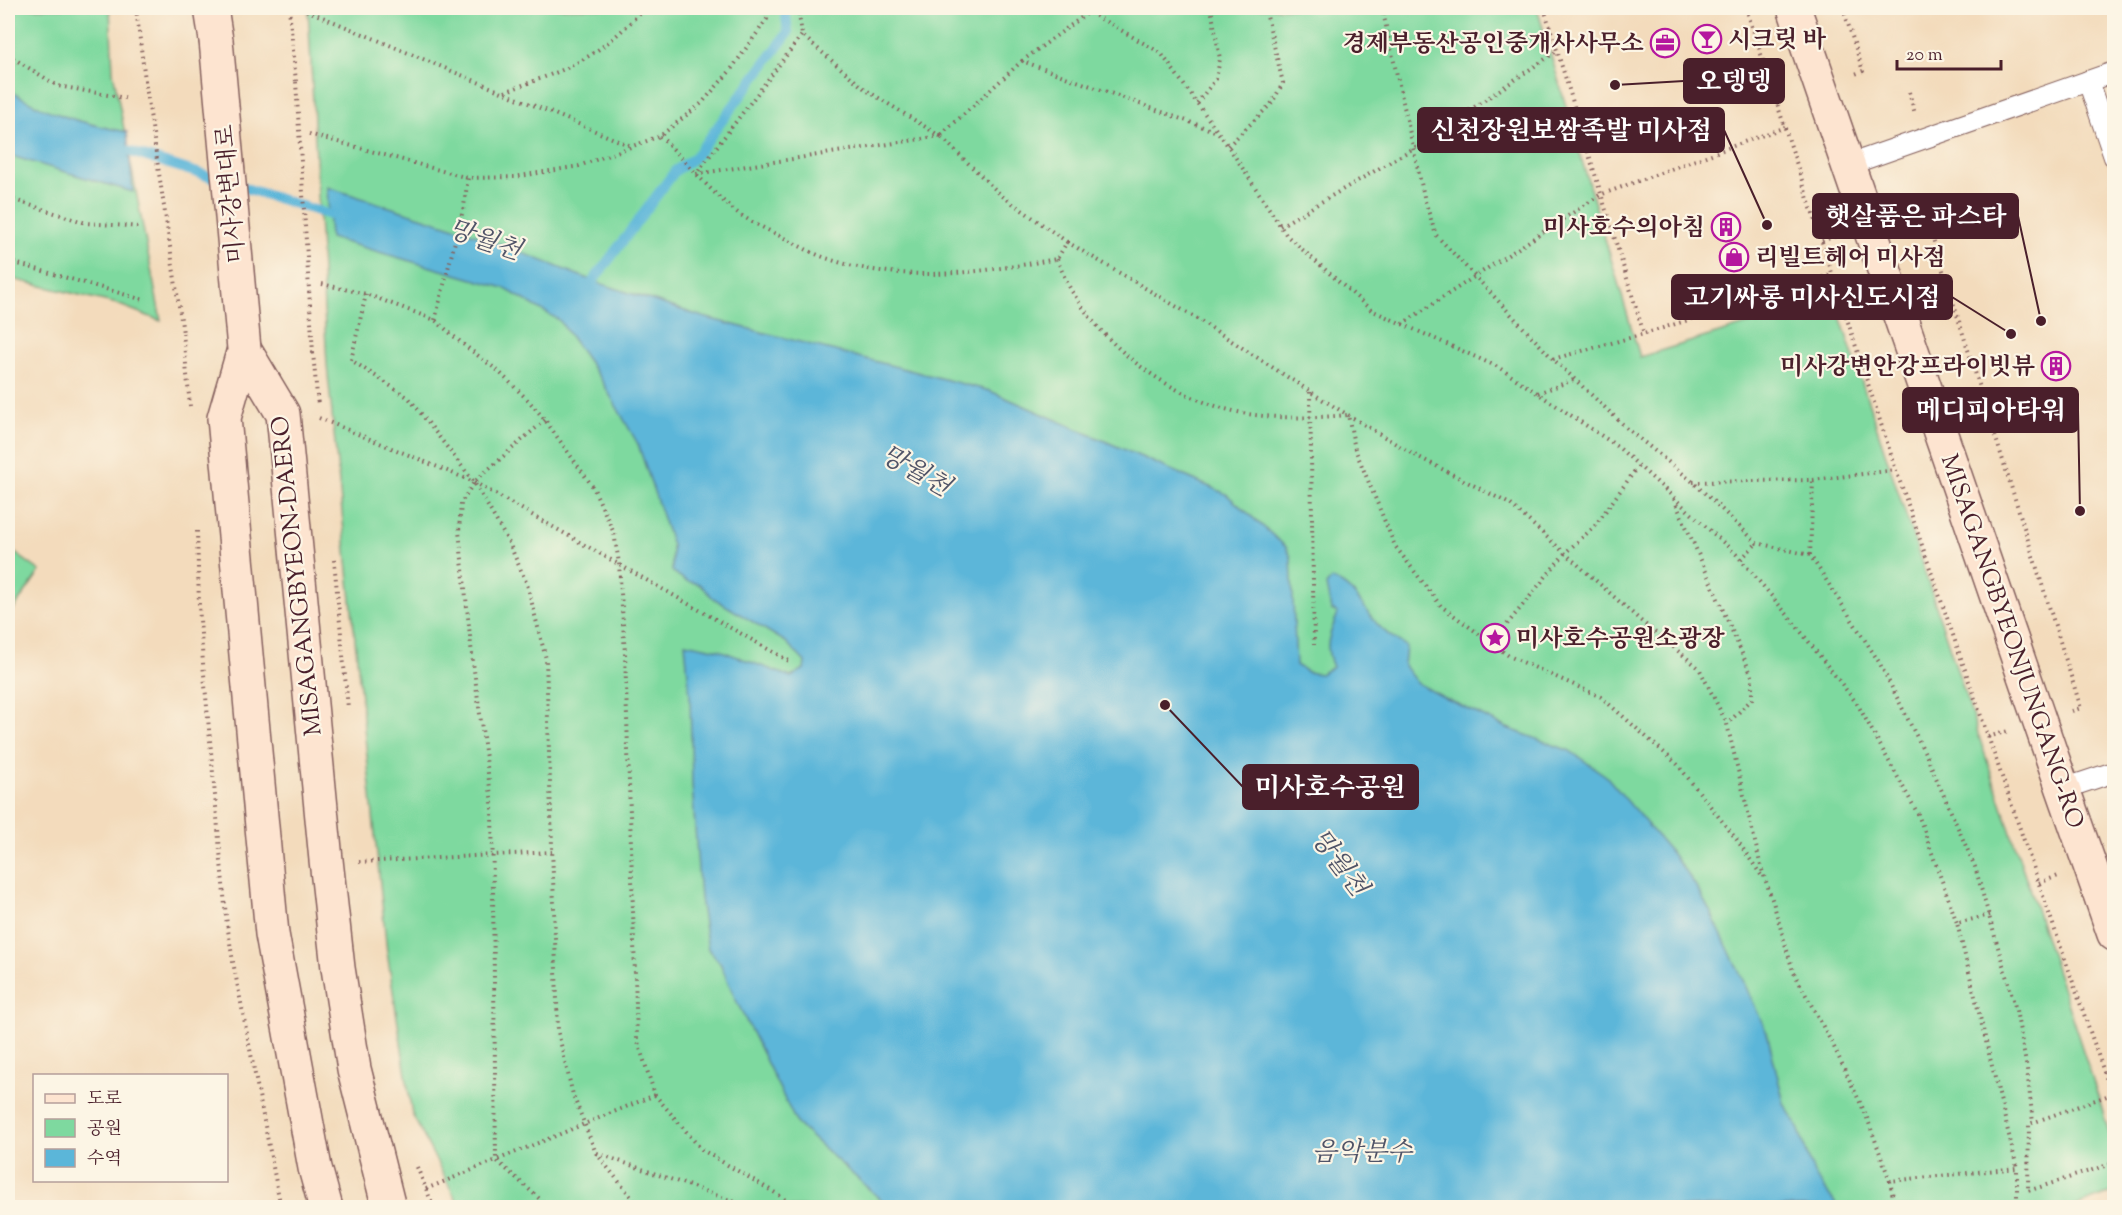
<svg xmlns="http://www.w3.org/2000/svg" width="2122" height="1215" font-family="'Sorts Mill Goudy','Noto Serif KR',serif">
<style>
.green{fill:#7ed99f;stroke:#647c65;stroke-width:1.5}
.water{fill:#5bb6d9;stroke:#526a82;stroke-width:1.5}
.lines{fill:none;stroke-linecap:round;stroke-linejoin:round}
.stream{stroke:#5bb6d9;stroke-width:10}
.lane-casing{stroke:#85615e;stroke-width:22}
.secondary-casing{stroke:#85615e;stroke-width:36}
.path{stroke:#85615e;stroke-width:4;stroke-dasharray:1.5 4.5;stroke-linecap:butt}
.lane{stroke:#fff;stroke-width:20}
.secondary{stroke:#fde4d0;stroke-width:33}
.secondary-bridge-casing{stroke:#85615e;stroke-width:36;stroke-linecap:butt}
.path-bridge{stroke:#85615e;stroke-width:4;stroke-dasharray:1.5 4.5;stroke-linecap:butt}
.secondary-bridge{stroke:#fde4d0;stroke-width:33}
.labels{text-anchor:middle;stroke-width:4.5;stroke-linejoin:round;paint-order:stroke}
.poi-label{font-size:24px;font-weight:bold;fill:#4a1f2b;stroke:#fcf5e5;text-anchor:start}
.street-label{font-size:24px;fill:#4a1f2b;stroke:#fcf5e5}
.water-label{font-size:26px;font-style:italic;fill:#505468;stroke:#fcf5e5}
.leader{fill:none;stroke:#4a1f2b;stroke-width:2}
.callout-dot{fill:#4a1f2b;stroke:#fcf5e5;stroke-width:2}
.callout{fill:#4a1f2b;stroke:#4a1f2b;stroke-width:2}
.callout-label{font-size:26px;text-anchor:middle;font-weight:bold;fill:#fff}
</style>
<rect width="100%" height="100%" fill="#fcf5e5"/>
<filter id="ink" filterUnits="userSpaceOnUse"><feTurbulence type="fractalNoise" baseFrequency=".0167" numOctaves="2"/><feDisplacementMap in="SourceGraphic" scale="12" xChannelSelector="R" yChannelSelector="G"/><feConvolveMatrix kernelMatrix="1 2 1 2 8 2 1 2 1" color-interpolation-filters="sRGB"/></filter>
<filter id="wash" filterUnits="userSpaceOnUse"><feTurbulence type="fractalNoise" baseFrequency=".008" numOctaves="4" result="noise"/><feDisplacementMap in="SourceGraphic" scale="24" xChannelSelector="R" yChannelSelector="G"/><feGaussianBlur stdDeviation="1.35" result="paint"/><feColorMatrix in="noise" values="0 0 0 0 0 0 0 0 0 0 0 0 0 0 0 0 0 1.4 0 .05"/><feComposite in="paint" operator="in"/></filter>
<g filter="url(#wash)">
<rect width="100%" height="100%" fill="#f3dbbc"/>
<g class="green">
<path d="M8 8H110L113 72 161 321 117 304 8 278Z"/>
<path d="M308 8H1537L1640 357 1834 298 2100 1102 2114 1150V1192L2071 1208 460 1207 412 1114 387 952 327 365Z"/>
<path d="M8 548 40 571 8 617Z"/>
</g>
<g class="water">
<path d="M8 89C43 113 85 124 127 132L133 192 8 155Z"/>
<path d="M327 187 477 235 593 281 703 317 990 391 1226 494 1286 547 1291 557 1296 665 1307 672 1320 674 1333 667C1323 643 1330 635 1338 613L1331 610 1326 585 1331 579C1354 585 1364 610 1379 626 1386 634 1397 640 1406 646L1404 666 1417 683 1445 698 1507 728 1570 751 1606 776 1669 850 1694 883 1711 913 1736 965 1767 1033 1784 1103 1799 1130 1814 1174 1838 1207H889L797 1124 735 998 720 963 708 949 700 898 692 784 690 697 685 643 719 650 791 677 804 669 805 662 786 642 713 598 699 584 686 581 672 571V545L638 444 600 378 559 320 504 288 330 238Z"/>
</g>
<g class="lines">
<g class="stream">
<path d="M115 147 340 218"/>
<path d="M585 292 675 171 694 158 788 33 785 8"/>
</g>
</g>
</g>
<g filter="url(#ink)">
<g class="lines">
<g class="lane-casing">
<g id="lane">
<path d="M2088 81 2114 157"/>
<path d="M1848 165 2114 72"/>
<path d="M2063 789 2114 772"/>
</g>
</g>
<g class="secondary-casing">
<g id="secondary">
<path d="M211 8 216 40"/>
<path d="M1794 8 2063 789 2114 934"/>
<path d="M244 349 283 414 326 860 338 968 354 1069 389 1208"/>
<path d="M244 349 224 418 272 934 315 1168 326 1208"/>
</g>
</g>
<g class="path">
<path d="M136 8 145 80"/>
<path d="M289 8 296 82"/>
<path d="M301 8 631 146"/>
<path d="M798 8 802 35 866 90 940 136 696 174 802 35"/>
<path d="M1073 8 1089 12 1161 53 1228 146 1287 236 1371 310 1498 367 1617 446 1736 554 1791 619 1858 705 1918 814 1957 923"/>
<path d="M1382 8 1425 201 1436 235 1553 359 1629 430 1693 482 1757 543 1810 555 1879 662 1927 757 1975 867 2016 1010 2027 1069 2033 1123"/>
<path d="M1544 8 1644 334 1833 274"/>
<path d="M1746 8 1896 470 2114 1101"/>
<path d="M1843 8 1863 71 1852 75"/>
<path d="M8 55 58 86 125 98"/>
<path d="M1022 61 1089 12 1088 8"/>
<path d="M505 92C527 83 550 76 571 66 599 52 624 31 644 8"/>
<path d="M1909 92 1915 114"/>
<path d="M1197 103 1216 79 1220 59 1211 8"/>
<path d="M309 134 468 178 515 177 579 166 660 136 702 103 730 71 767 19 766 8"/>
<path d="M660 136C686 161 709 191 738 213 752 223 770 231 786 239 798 245 810 252 823 257 901 285 977 273 1057 259L1067 242 1001 195 940 136 1022 61 1217 132"/>
<path d="M1228 146 1272 103 1283 83 1265 8"/>
<path d="M8 198 86 223 141 227"/>
<path d="M1900 215 1923 207 2081 708 2072 711"/>
<path d="M1280 226 1414 148 1557 51"/>
<path d="M1822 241 1838 235"/>
<path d="M1067 242 1196 318 1320 398 1411 453 1510 504 1641 621 1699 668 1727 724 1761 867 1773 902 1793 971 1834 1047 1866 1115 1890 1181 2017 1168V1208"/>
<path d="M1057 259C1062 271 1067 285 1075 296 1112 355 1178 402 1248 414 1280 419 1315 418 1348 415L1355 449 1395 546 1441 606 1509 656 1601 697 1677 764 1737 840 1763 878"/>
<path d="M8 261 144 300"/>
<path d="M322 284 366 294 435 320 464 345 497 370 529 401 545 420 593 487 614 533 619 563 625 653 637 1039 655 1095 702 1150 779 1195 796 1208"/>
<path d="M366 294 351 360 409 398 474 482 509 543 527 584 546 659 558 1032 573 1095 596 1153 636 1203 644 1208"/>
<path d="M435 320 464 206 468 178"/>
<path d="M1402 324 1600 195 1785 127"/>
<path d="M183 333 190 406"/>
<path d="M313 353 318 406"/>
<path d="M1553 359 1644 334"/>
<path d="M1310 392 1314 645"/>
<path d="M1538 393 1576 379"/>
<path d="M319 418 474 482 789 661"/>
<path d="M545 420 474 482 461 503 459 531 472 655 492 803 496 1160 550 1208"/>
<path d="M1693 482 1813 480 1896 470"/>
<path d="M1674 499 1752 676V699L1727 724"/>
<path d="M197 531 199 605 203 663 226 917 233 962 281 1208"/>
<path d="M1810 555 1813 481"/>
<path d="M1741 559 1757 543"/>
<path d="M334 560 348 708"/>
<path d="M1492 643 1565 553 1594 527 1639 465"/>
<path d="M1988 737 2008 731"/>
<path d="M359 862 552 852"/>
<path d="M2039 883 2058 876"/>
<path d="M1990 915 1957 923 2017 1168"/>
<path d="M2105 1074 2114 1071"/>
<path d="M2112 1094 2029 1124 2028 1191 2114 1163"/>
<path d="M597 1153 752 1208"/>
<path d="M417 1167 434 1208"/>
<path d="M1890 1181 1895 1208"/>
<path d="M426 1189 655 1095"/>
</g>
<use href="#lane" class="lane"/>
<use href="#secondary" class="secondary"/>
<g class="secondary-bridge-casing">
<path id="secondary-bridge" d="M216 40 244 349"/>
</g>
<g class="path-bridge">
<path d="M145 80 183 333"/>
<path d="M296 82 313 353"/>
</g>
<use href="#secondary-bridge" class="secondary-bridge"/>
</g>
</g>
<defs>
<g id="bar-ring" transform="scale(1.5)"><circle r="9.5" fill="#fcf5e5" stroke="#b5179e" stroke-width="1.5"/><path d="M-6-5H6L.8 .8V4.5H3.5V6h-7V4.5H-.8V.8Z" fill="#b5179e"/></g>
<g id="office-ring" transform="scale(1.5)"><circle r="9.5" fill="#fcf5e5" stroke="#b5179e" stroke-width="1.5"/><path d="M-6-3h4V-5.5h4V-3h4V5H-6ZM-1-4.5V-3h2v-1.5ZM-6 0V1H6V0Z" fill="#b5179e"/></g>
<g id="building-ring" transform="scale(1.5)"><circle r="9.5" fill="#fcf5e5" stroke="#b5179e" stroke-width="1.5"/><path d="M-4-6H4V6H1V3H-1V6H-4ZM-2.5-4.3h1.7v1.8h-1.7ZM.8-4.3h1.7v1.8H.8ZM-2.5-1h1.7V.8h-1.7ZM.8-1h1.7V.8H.8Z" fill="#b5179e"/></g>
<g id="shop-ring" transform="scale(1.5)"><circle r="9.5" fill="#fcf5e5" stroke="#b5179e" stroke-width="1.5"/><path d="M-5-2.5h2.3a2.7 3.5 0 0 1 5.4 0H5L5.5 6h-11ZM-1.5-2.5h3a1.5 2.3 0 0 0-3 0Z" fill="#b5179e"/></g>
<g id="sight-ring" transform="scale(1.5)"><circle r="9.5" fill="#fcf5e5" stroke="#b5179e" stroke-width="1.5"/><path d="M0-6L1.8-2.2L6-1.7L2.9 1.2L3.7 5.4L0 3.3L-3.7 5.4L-2.9 1.2L-6-1.7L-1.8-2.2Z" fill="#b5179e"/></g>
</defs>
<g fill-rule="evenodd">
<use href="#bar-ring" x="1707" y="39"/>
<use href="#office-ring" x="1665" y="43"/>
<use href="#building-ring" x="1726" y="227"/>
<use href="#shop-ring" x="1734" y="257"/>
<use href="#building-ring" x="2056" y="366"/>
<use href="#sight-ring" x="1495" y="638"/>
</g>
<g class="labels">
<g class="poi-label">
<text x="1728" y="47">시크릿 바</text>
<text x="1644" y="51" text-anchor="end">경제부동산공인중개사사무소</text>
<text x="1705" y="235" text-anchor="end">미사호수의아침</text>
<text x="1755" y="265">리빌트헤어 미사점</text>
<text x="2035" y="374" text-anchor="end">미사강변안강프라이빗뷰</text>
<text x="1516" y="646">미사호수공원소광장</text>
</g>
<g class="street-label">
<text transform="translate(230 194) rotate(-95)" y="8">미사강변대로</text>
<text transform="translate(296 576) rotate(-96)" y="8">MISAGANGBYEON-DAERO</text>
<text transform="translate(2013 641) rotate(71)" y="8">MISAGANGBYEONJUNGANG-RO</text>
</g>
<g class="water-label">
<text transform="translate(485 239) rotate(19)" y="9">망월천</text>
<text transform="translate(916 470) rotate(30)" y="9">망월천</text>
<text transform="translate(1340 862) rotate(53)" y="9">망월천</text>
<text x="1362" y="1160">음악분수</text>
</g>
</g>
<path class="leader" d="M1615 85L1684 81M1767 225L1724 130M2041 321L2018 216M2011 334L1952 297M2080 511L2078 410M1165 705L1243 787"/>
<g class="callout-dot">
<circle cx="1615" cy="85" r="6"/>
<circle cx="1767" cy="225" r="6"/>
<circle cx="2041" cy="321" r="6"/>
<circle cx="2011" cy="334" r="6"/>
<circle cx="2080" cy="511" r="6"/>
<circle cx="1165" cy="705" r="6"/>
</g>
<g class="callout">
<rect x="1684" y="59" width="100" height="44" rx="6"/>
<rect x="1418" y="108" width="306" height="44" rx="6"/>
<rect x="1813" y="194" width="205" height="44" rx="6"/>
<rect x="1672" y="275" width="280" height="44" rx="6"/>
<rect x="1903" y="388" width="175" height="44" rx="6"/>
<rect x="1243" y="765" width="175" height="44" rx="6"/>
</g>
<g class="callout-label">
<text x="1734" y="90">오뎅뎅</text>
<text x="1571" y="139">신천장원보쌈족발 미사점</text>
<text x="1916" y="225">햇살품은 파스타</text>
<text x="1812" y="306">고기싸롱 미사신도시점</text>
<text x="1991" y="419">메디피아타워</text>
<text x="1330" y="796">미사호수공원</text>
</g>
<rect width="2122" height="1215" fill="none" stroke="#fcf5e5" stroke-width="30"/>
<rect x="33" y="1074" width="195" height="108" fill="#fcf5e5" stroke="#b59f9b" stroke-width="1.5"/>
<rect x="45" y="1094" width="30" height="9" fill="#fde4d0" stroke="#b59f9b" stroke-width="1.5"/>
<text x="87" y="1104" font-size="18" fill="#4a1f2b">도로</text>
<rect x="45" y="1119" width="30" height="18" fill="#7ed99f" stroke="#b59f9b" stroke-width="1.5"/>
<text x="87" y="1134" font-size="18" fill="#4a1f2b">공원</text>
<rect x="45" y="1149" width="30" height="18" fill="#5bb6d9" stroke="#b59f9b" stroke-width="1.5"/>
<text x="87" y="1164" font-size="18" fill="#4a1f2b">수역</text>
<path d="M1897 60v9h104v-9" fill="none" stroke="#4a1f2b" stroke-width="3"/>
<text x="1906" y="60" font-size="18" fill="#4a1f2b" stroke="#fcf5e5" stroke-width="4.5" paint-order="stroke">20 m</text>
</svg>
